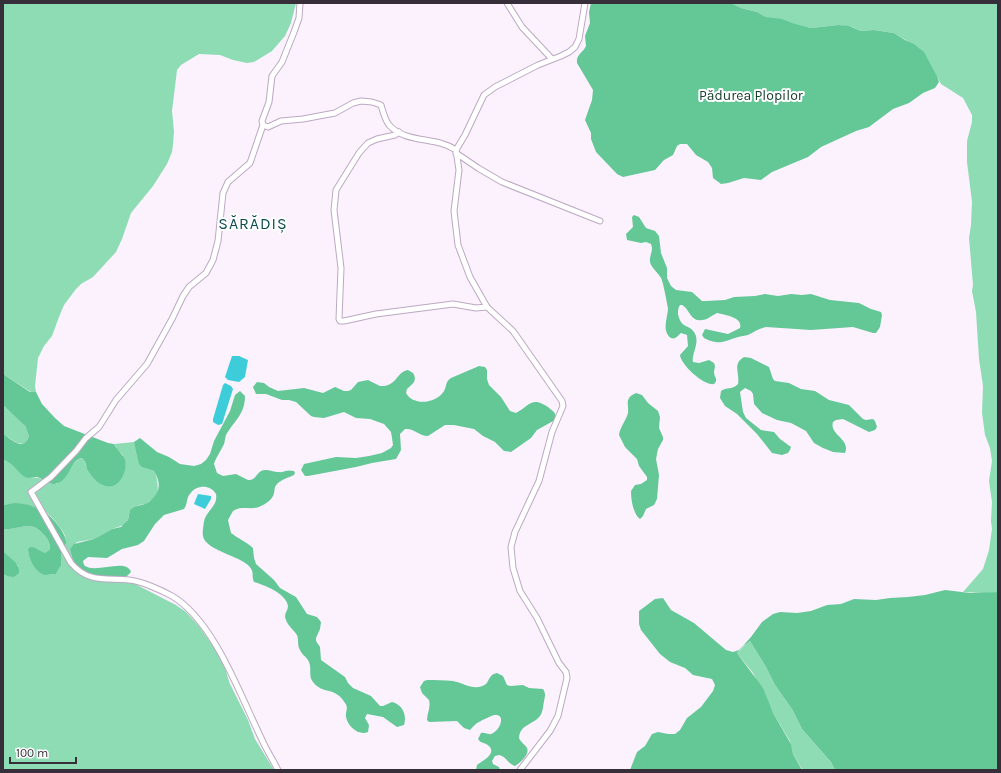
<svg xmlns="http://www.w3.org/2000/svg" width="1001" height="773" font-family="Karla,sans-serif">
<style>
.green{fill:#8edcb3}
.forest{fill:#63c796}
.water{fill:#3dccd9}
.lines{fill:none;stroke-linecap:round;stroke-linejoin:round}
.minor-casing{stroke:#bda8c3;stroke-width:7}
.minor{stroke:#fff;stroke-width:5}
.labels{text-anchor:middle;stroke-width:4;stroke-linejoin:round;paint-order:stroke}
.park-label{font-size:14px;fill:#15402c;stroke:#fff}
.quarter-label{font-size:16px;letter-spacing:1px;fill:#0d4c52;stroke:#fff}
</style>
<rect width="100%" height="100%" fill="#fbf2fe"/>
<g class="green">
<path d="M3 3H296L291 23 285 36 272 51 254 62 247 63 233 60 220 55 199 54 181 65 177 70 172 111 174 131 173 145 172 152 167 164 153 186 131 213 122 239 116 252 93 277 81 284 76 289 64 305 59 317 52 336 44 346 38 358 35 386 36 392H31L3 374Z"/>
<path d="M731 3H998V592L984 593 963 592 983 569 989 550 992 529 991 521 992 502 989 481 992 461 990 448 985 435 982 413 983 386 979 359 976 312 972 291 973 285 969 238 971 225 972 202 967 162V141L972 122V115L963 98 941 84 927 58 919 48 894 33 874 30 861 31 852 27 838 25 811 28 766 17 757 12 741 8Z"/>
<path d="M3 405 23 424 28 429 29 436 26 442 23 444 17 443 3 434Z"/>
<path d="M134 442 137 451 145 468 154 471C156 474 156 476 157 480 159 495 158 495 146 504L139 505 130 510 128 520 124 525 112 529 94 539 77 542 70 549C73 572 91 576 110 577 115 577 120 578 126 577L135 584 176 605 186 612 199 626 222 659 230 684 248 720 255 739 274 770H3V574L7 576 18 566 3 551V529C20 531 29 518 44 535 48 539 50 543 50 549L48 552H42L30 547 28 550C29 562 37 568 46 575L56 574C63 563 59 563 61 553 62 547 67 543 65 536 64 532 60 528 58 525 45 506 24 502 3 505V460L8 461 26 477 39 478 51 484H57C63 477 74 459 82 458 86 462 85 465 88 470 94 483 109 490 120 480L123 455 118 450 114 444Z"/>
<path d="M750 641 766 667 775 685 792 709 802 729 831 762 835 770 802 769 793 754 790 741 773 713 753 673 737 653C742 649 744 644 750 641Z"/>
</g>
<g class="forest">
<path d="M591 3H731L741 8 757 12 766 17 782 19 792 23 811 28 838 25 849 26 861 31 874 30 894 33 905 40 914 44 924 52 937 76 939 82 935 88 923 93 909 103 893 109 869 127 856 131 821 147 808 157 772 172 761 180 744 178 728 183 721 184 713 178 712 168 708 162 696 155 687 144H680L677 146 673 155 664 160 655 170 623 177 617 174 596 152 591 139V133L585 120 592 100 593 90 577 63C576 54 583 53 586 46L585 36 590 23 589 12Z"/>
<path d="M634 215 639 217 646 228 655 231 659 236 661 253 667 268V278L671 286 676 290 692 292 702 301H706L725 300 734 297 755 296 765 294 778 296 791 294 802 295 811 294 830 300 859 303 871 309 881 312 882 315 880 327 876 333H873L853 327 811 330 766 327C759 328 754 332 748 335 745 336 741 336 738 337 725 341 719 346 704 338L702 335 705 329 728 334 740 328C743 317 725 315 717 313 712 315 708 320 702 320 690 322 690 309 682 305H680C678 308 678 310 678 314 681 329 689 324 694 332 701 342 691 354 693 362L699 363 709 360 714 363C716 367 714 369 714 372 714 378 719 379 714 384 704 386 681 365 680 355L688 346 687 335 681 333C678 335 676 340 671 338 661 331 668 317 668 308 667 303 663 281 661 278 658 273 651 267 650 262 649 255 654 251 651 244L646 242 641 243 627 240 626 234 633 227 632 217Z"/>
<path d="M744 357 751 358 769 367 773 379 775 381 789 383 801 389 815 391 829 400 849 405 863 419 866 420 873 419 875 421 877 427 875 430 869 432 843 419 836 420 833 422C829 435 851 439 845 453L833 452 823 448 814 443 806 431 791 423 777 420 762 413 754 404 753 394 751 391 745 388 740 392 743 412 746 418 761 430 774 432 780 439 791 447 790 450 788 453 782 455 772 453 757 434 737 414 725 406 720 398 721 391C726 387 733 390 738 384 740 373 732 364 744 357Z"/>
<path d="M479 366 485 367 487 370V379L489 385 501 397 510 411 516 413C530 405 532 396 548 407 552 411 555 411 556 417L555 420 537 430 531 438 511 452 504 451 495 442 483 436 474 429 454 425H445L428 436C419 436 414 428 405 429L400 434 401 450 396 459 372 463 356 467 308 476H305L301 470 304 464 336 457 356 458 369 456 382 453 391 448 393 445 392 438 391 432 384 424 370 419 356 418 344 412 324 418 314 417 311 416 296 402 289 400H282L266 394H256L253 387 257 382 264 383 269 387 278 391 304 388 323 393 335 387 344 391H348L351 390 358 382 368 380 380 386C397 387 396 372 408 370L413 373C418 381 412 384 407 389L406 393C413 406 436 404 444 391 447 386 445 382 451 378Z"/>
<path d="M3 374 30 392H36L42 404 55 418 64 426 108 443 114 444C117 450 123 454 125 460 128 472 118 492 103 485 97 483 90 475 87 469 86 465 86 462 82 458 70 460 71 476 60 482 50 488 45 479 37 477 32 477 29 479 25 477 17 472 12 461 3 460V434C12 439 23 453 29 436L26 427 3 405Z"/>
<path d="M240 391 245 396C245 414 235 420 226 435 225 438 225 441 224 444 221 451 216 457 214 464L217 473 223 476 236 474 248 480C256 480 256 474 261 471 266 468 273 472 278 472 284 473 286 469 294 471L295 473 294 475C288 478 282 479 277 484 274 487 275 490 274 493 273 499 266 504 261 506 252 511 242 505 233 511L228 520 231 533C239 539 245 541 253 548L254 558 256 564 274 580 280 588 296 597 307 614 317 617 321 622 320 629 316 638V641L320 647 321 660 345 677 348 683 353 688 371 696 380 706H383L392 702C403 705 407 715 404 725L397 727 383 717 367 714 365 718 369 725 368 732C359 736 348 727 346 717 345 712 349 708 345 703 335 686 323 695 313 682 308 676 312 669 309 662 307 657 302 655 300 650 297 645 299 640 297 635 294 630 288 626 286 620 283 614 288 611 288 606 286 593 264 585 254 582 251 576 255 572 249 566 240 556 205 550 203 536 202 534 204 520 205 518 209 509 218 505 216 494 210 484 196 485 190 494 186 498 188 504 184 509L164 515 155 524 144 541 138 545 122 549 107 558 88 557 83 561 84 565C94 575 126 557 131 572L126 577C120 578 115 577 110 577 89 576 74 573 70 549L74 544 94 539 112 529 121 527 128 520 130 510C136 505 139 506 145 504 148 503 151 500 153 498 161 490 160 481 154 471L142 467 139 464 134 442 140 438 157 452 169 457 180 464 194 466 201 464 206 460 210 454 214 441 230 411 235 395Z"/>
<path d="M636 393 642 395 648 403 658 411 660 417 659 428 663 437V440L658 449 656 459 659 475 657 499 654 505 646 509 643 516 640 519C633 514 631 499 631 491L635 485 641 484 647 480V477L639 466 637 459 625 447 619 435C620 428 624 423 627 416 631 407 622 399 636 393Z"/>
<path d="M15 503C35 504 49 512 60 528 63 533 66 537 66 543L61 552V565L56 574C53 574 49 575 46 575 36 574 28 558 28 549L30 547C38 546 44 558 50 549 50 543 48 539 44 535 29 518 21 531 3 529V505Z"/>
<path d="M3 551 16 563 19 569V573L14 577 7 576 3 574Z"/>
<path d="M945 590 970 593 998 592V770H835L831 762 802 729 792 709 775 685 766 667 750 641 744 645 737 653 763 688 773 713 791 744 793 754 802 770H630L637 752 645 746 652 734 658 732 668 734H675L680 730 687 718 701 707 713 691 715 685 712 679 693 675 685 668 670 662 660 654 641 630 639 624V611L655 599 663 598 671 610 694 623 726 650 733 652 739 650 751 637 762 622 773 614 780 612 797 613 811 611 827 605 841 604 854 599 876 600 890 598 908 597 925 595Z"/>
<path d="M497 673 503 676 507 685 510 686 523 685 529 688 543 689C546 693 545 697 544 701 543 706 543 712 540 716 533 725 520 724 519 738 521 743 525 744 527 748 530 754 520 763 515 766 508 764 506 756 499 755L495 756 492 761 493 764 499 767 500 770H476L477 765C482 761 497 754 489 746 485 742 481 744 478 739L481 733C486 732 489 736 493 733 500 730 506 714 495 715 492 715 476 723 475 725 473 726 472 728 470 730L464 728 457 721 429 722 427 720C427 713 431 708 429 700L422 693 420 687 424 681 427 680C436 680 444 680 453 681 464 683 475 692 486 684 490 679 489 675 497 673Z"/>
</g>
<g class="water">
<path d="M232 356H239L248 360 245 377 239 382 228 380 225 377Z"/>
<path d="M225 383 231 386 233 389 223 421 222 424 218 425 213 422V419L223 385Z"/>
<path d="M198 494 211 496V499L205 509 194 504Z"/>
</g>
<g class="lines">
<g class="minor-casing">
<g id="minor">
<path d="M507 3 522 27 552 59"/>
<path d="M263 125 268 127 281 121 303 119 335 113 353 103 361 101 372 102 381 105C383 112 385 120 389 125 406 144 436 136 456 150L459 170 454 211 458 245 470 277 487 307 513 331 562 401 563 406 552 432 539 481 515 532 511 547 513 568 520 591 537 618 559 663 566 672 567 678 558 716 550 731 520 770"/>
<path d="M399 132 395 135 377 139 368 143 359 153 336 190 334 210 341 268 339 319 340 321H344L376 314 453 304 476 308 487 307"/>
<path d="M456 150 465 135 484 95 495 87 538 65 561 56 569 52 575 47 579 39 585 3"/>
<path d="M456 153 478 168 502 182 600 221"/>
<path d="M278 770C274 762 269 754 265 746 242 701 216 622 172 596 161 590 141 581 129 580 105 578 88 583 71 563L31 492 51 477 76 451 86 438 99 427 116 400 147 364 172 319 183 296 189 287 206 273 213 260 218 241 223 193 228 182 250 163 263 125 262 121 269 102 272 76 282 62 294 32 299 18 300 3"/>
</g>
</g>
<use href="#minor" class="minor"/>
</g>
<g class="labels">
<g class="park-label">
<text x="751" y="100">Pădurea Plopilor</text>
</g>
<g class="quarter-label">
<text x="253" y="229">SĂRĂDIȘ</text>
</g>
</g>
<rect width="1001" height="773" fill="none" stroke="#362e39" stroke-width="8"/>
<path d="M10 757v6h66v-6" fill="none" stroke="#362e39" stroke-width="2"/>
<text x="16" y="757" font-size="12" fill="#362e39" stroke="#ffffff" stroke-width="3" paint-order="stroke">100 m</text>
</svg>
